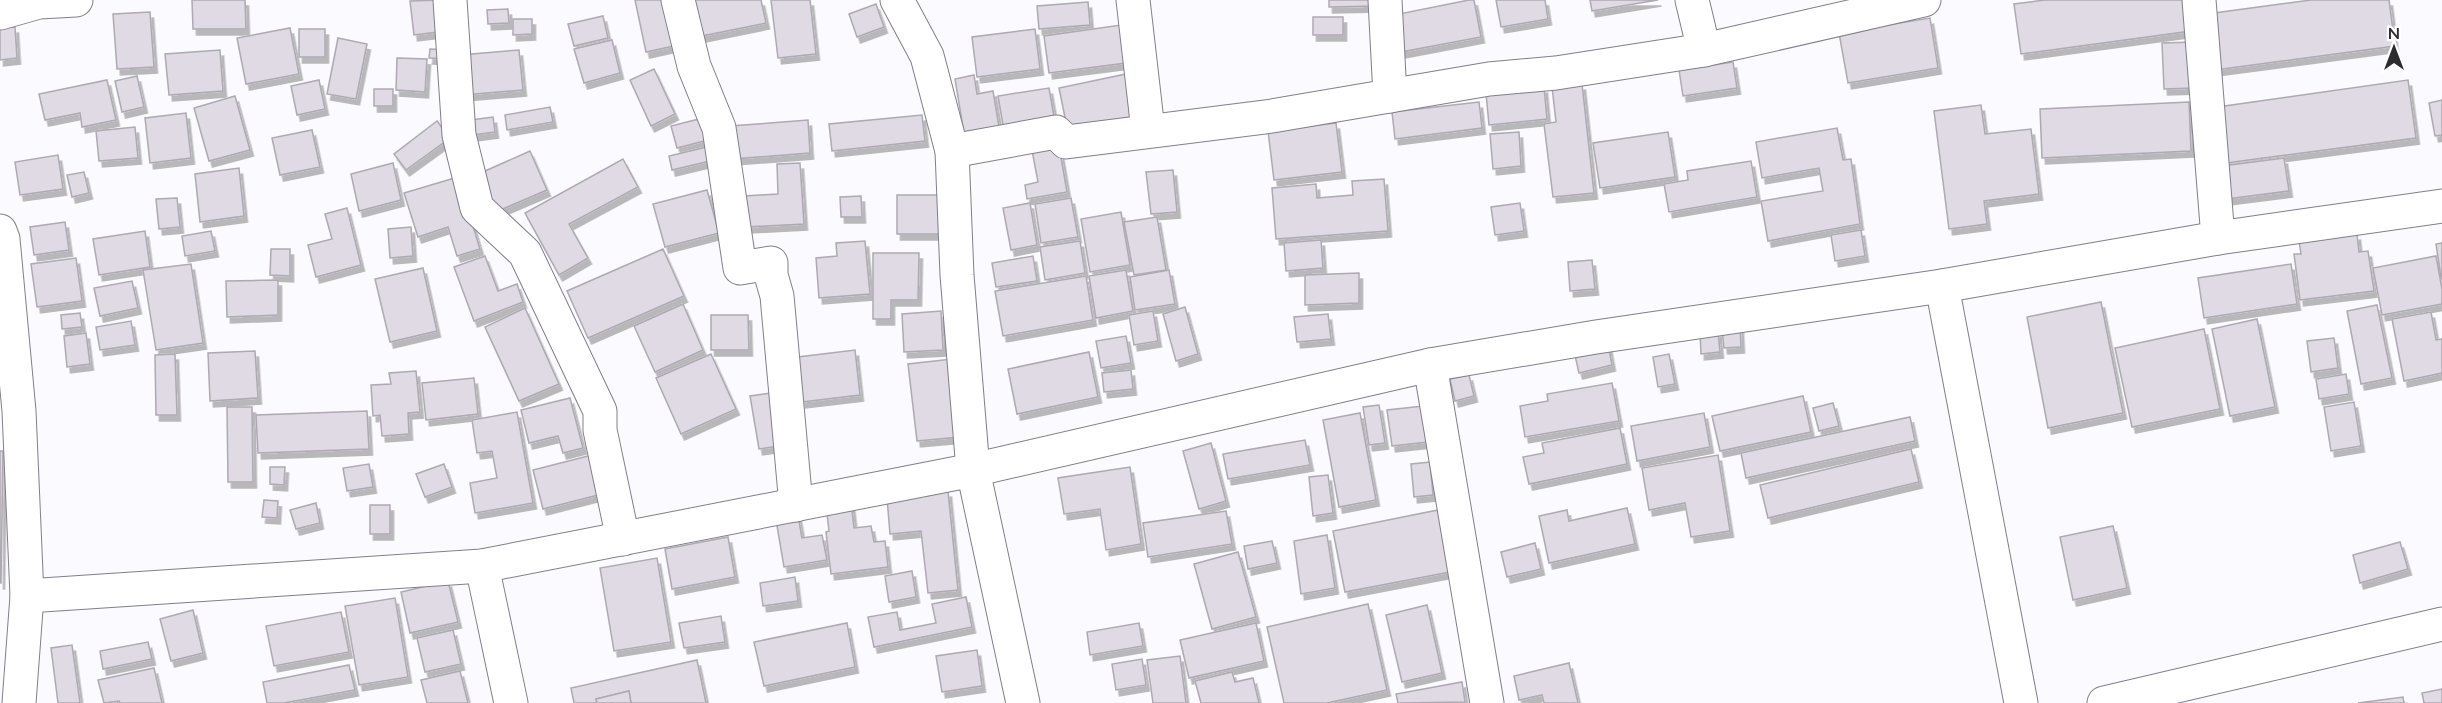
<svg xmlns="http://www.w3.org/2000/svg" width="2442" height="703" font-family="Lato,sans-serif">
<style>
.building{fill:#dfdae4;stroke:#aea9b2;stroke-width:1.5;filter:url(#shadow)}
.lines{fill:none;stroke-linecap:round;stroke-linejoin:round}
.minor-casing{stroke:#817f88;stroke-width:35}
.minor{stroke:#fff;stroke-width:33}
</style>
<defs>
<filter id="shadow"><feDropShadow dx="3.5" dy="6" stdDeviation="0" flood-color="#0004"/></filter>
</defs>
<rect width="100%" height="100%" fill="#fbfafe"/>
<g class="building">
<path d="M192 0H245L246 29H193Z"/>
<path d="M443 0 446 31 414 35 410 1Z"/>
<path d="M635 0H674L683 44 646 52Z"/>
<path d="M684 0H761L766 23 692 38Z"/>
<path d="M771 0H810L816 54 778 58Z"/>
<path d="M1329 0H1376L1377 6 1329 7Z"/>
<path d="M1469 0H1474L1481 37 1401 52 1394 15Z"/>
<path d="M1496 0H1545L1548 19 1501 27Z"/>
<path d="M1590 0H1658L1592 11Z"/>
<path d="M2045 0H2186L2191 31 2021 54 2014 4Z"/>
<path d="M2311 0H2389L2395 46 2215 70 2207 14Z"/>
<path d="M1088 2 1090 25 1039 29 1037 6Z"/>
<path d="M876 4 884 27 857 37 849 14Z"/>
<path d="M508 9 509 23 488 24 487 10Z"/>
<path d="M150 12 154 67 117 69 113 14Z"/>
<path d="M603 16 608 38 574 46 568 24Z"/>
<rect x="1313" y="17" width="30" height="18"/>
<path d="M1930 18 1938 68 1848 83 1839 33Z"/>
<path d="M513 19H532V34L513 35Z"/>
<path d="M1121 25 1126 63 1049 73 1044 36Z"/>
<path d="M15 27 17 58 0 60V28Z"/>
<path d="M290 28 299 74 246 84 237 38Z"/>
<rect x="299" y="29" width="26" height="28"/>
<path d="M1035 29 1040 69 977 77 972 37Z"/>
<path d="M338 38 367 44 356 99 327 94Z"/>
<path d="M612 40 620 73 584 83 574 49Z"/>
<path d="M2194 42 2196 88 2164 89 2162 43Z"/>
<path d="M430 49 450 50 449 59 429 58Z"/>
<path d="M220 50 223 91 169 95 165 54Z"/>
<path d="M519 50 523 90 463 95 460 55Z"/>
<path d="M397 58 427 59 425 92 396 90Z"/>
<path d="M1733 62 1737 88 1683 96 1679 70Z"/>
<path d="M654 69 675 114 651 126 630 80Z"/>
<path d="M1126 74 1135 118 1068 132 1059 88Z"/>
<path d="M974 75 977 94 993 91 1001 139 966 145 955 79Z"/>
<path d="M137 76 144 107 122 112 115 81Z"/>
<path d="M107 80 116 120 82 127 80 113 45 120 39 94Z"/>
<path d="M319 80 325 109 297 115 291 86Z"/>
<path d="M2408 80 2416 138 2226 163 2218 107Z"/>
<path d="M1582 84 1594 193 1553 197 1544 124 1556 122 1552 87Z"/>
<path d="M1544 87 1547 119 1489 125 1486 93Z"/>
<path d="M1049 88 1056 128 1005 137 998 96Z"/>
<rect x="374" y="89" width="19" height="17"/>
<path d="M235 96 250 150 209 161 194 108Z"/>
<path d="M2442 100V135L2435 136 2429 103Z"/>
<path d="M1479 102 1482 128 1395 139 1392 112Z"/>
<path d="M2189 102 2191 151 2042 158 2040 109Z"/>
<path d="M1981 105 1985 134 2031 129 2039 194 1984 201 1987 224 1949 229 1934 111Z"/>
<path d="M550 107 553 122 507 130 505 115Z"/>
<path d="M186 113 191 158 150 163 145 118Z"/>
<path d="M922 115 925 141 832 151 829 124Z"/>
<path d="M493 117 495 132 466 136 463 121Z"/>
<path d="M703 118 708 140 677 148 671 126Z"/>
<path d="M808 120 810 153 733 159 730 126Z"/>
<path d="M437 121 450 138 406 170 394 154Z"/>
<path d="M1336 123 1342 172 1274 180 1268 131Z"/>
<path d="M135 127 138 158 99 161 96 131Z"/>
<path d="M1837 128 1843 160 1851 159 1860 224 1768 241 1761 201 1823 191 1819 168 1762 178 1756 142Z"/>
<path d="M312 130 320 167 280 175 272 138Z"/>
<path d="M1519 132 1521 166 1493 169 1490 134Z"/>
<path d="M1668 132 1675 177 1600 188 1593 143Z"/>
<path d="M1058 140 1067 192 1027 199 1025 185 1038 182 1031 145Z"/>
<path d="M711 146 714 160 672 170 669 156Z"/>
<path d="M530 151 547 190 491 214 474 176Z"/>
<path d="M58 155 63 189 20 195 15 162Z"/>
<path d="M2284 158 2289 191 2227 199 2222 166Z"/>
<path d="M623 159 638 187 569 224 588 258 559 275 525 213Z"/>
<path d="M1751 161 1757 197 1669 212 1664 184 1688 180 1687 171Z"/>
<path d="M393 163 401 200 359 211 351 174Z"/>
<path d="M800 163 804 224 746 227 744 196 778 194 777 164Z"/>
<path d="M239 168 244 216 200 222 195 174Z"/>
<path d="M1173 170 1177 212 1151 214 1146 172Z"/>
<path d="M84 172 89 193 72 197 67 175Z"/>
<path d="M458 177 480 249 457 256 448 227 418 237 404 193Z"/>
<path d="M1384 179 1388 231 1276 239 1272 188 1316 184 1317 198 1353 195 1352 181Z"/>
<path d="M707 190 719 233 665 247 653 204Z"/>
<rect x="897" y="195" width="43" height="39"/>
<path d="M861 196 862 217H841L840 197Z"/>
<path d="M177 198 180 227 159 229 156 199Z"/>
<path d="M1071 198 1078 237 1041 243 1035 204Z"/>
<path d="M1030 203 1037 245 1011 250 1003 208Z"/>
<path d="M1520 203 1524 231 1495 235 1491 207Z"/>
<path d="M347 208 361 265 316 277 308 245 332 239 325 214Z"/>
<path d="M1121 212 1130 265 1090 272 1081 219Z"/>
<path d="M1157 217 1166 270 1134 275 1124 222Z"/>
<path d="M65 222 69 250 34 255 30 227Z"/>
<path d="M411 227 413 256 390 258 388 229Z"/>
<path d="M1861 230 1865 256 1835 261 1831 235Z"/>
<path d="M145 231 150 267 99 275 93 239Z"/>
<path d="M211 231 215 251 185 256 182 236Z"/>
<path d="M2357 234 2359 252 2368 251 2374 291 2300 300 2294 254H2301L2299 241Z"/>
<path d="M1321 240 1323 268 1286 271 1284 243Z"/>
<path d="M865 241 870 294 819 298 816 258 837 256 836 243Z"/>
<path d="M1080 241 1085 273 1045 280 1040 247Z"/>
<path d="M2442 243V277H2441L2436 244Z"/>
<path d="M271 249H290V276L270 275Z"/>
<path d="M663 249 684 296 588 338 567 291Z"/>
<path d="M873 253H919L918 300H891V319H873Z"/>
<path d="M485 256 498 291 517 284 523 302 474 321 454 267Z"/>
<path d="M1033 256 1037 281 996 287 992 263Z"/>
<path d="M2436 256 2442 289V304L2382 315 2373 268Z"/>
<path d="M76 258 82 301 37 307 31 264Z"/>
<path d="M1592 260 1595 289 1570 291 1568 262Z"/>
<path d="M191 264 203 343 156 350 143 270Z"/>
<path d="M2291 264 2297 304 2204 318 2198 278Z"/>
<path d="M423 268 437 331 390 342 375 279Z"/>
<path d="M1126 270 1133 311 1096 318 1089 276Z"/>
<path d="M1169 270 1175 304 1135 310 1130 277Z"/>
<path d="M1359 273V303L1305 305V275Z"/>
<path d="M1086 276 1093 320 1003 336 995 291Z"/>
<path d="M278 280V315L227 317 226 281Z"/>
<path d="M132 281 138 308 100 316 94 288Z"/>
<path d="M2101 302 2123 413 2048 428 2027 317Z"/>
<path d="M683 304 703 350 655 372 634 326Z"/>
<path d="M2377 305 2392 378 2361 384 2347 311Z"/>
<path d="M1185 307 1198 354 1176 361 1163 314Z"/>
<path d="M525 308 559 384 519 401 485 327Z"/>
<path d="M941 311 943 350 904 352 902 314Z"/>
<path d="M1153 311 1158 341 1134 345 1129 315Z"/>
<path d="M2431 312 2436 340 2442 339V373L2404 381 2392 319Z"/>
<path d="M80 313 82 327 62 329 61 315Z"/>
<path d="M1328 314 1331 339 1297 342 1294 317Z"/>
<path d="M711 315H748L749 350H711Z"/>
<path d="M2257 319 2275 407 2230 416 2212 329Z"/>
<path d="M131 321 135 345 100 350 96 327Z"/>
<path d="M1740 327 1741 347 1724 348 1722 329Z"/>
<path d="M2204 329 2220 409 2132 427 2115 348Z"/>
<path d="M1718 331 1720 352 1701 354 1700 333Z"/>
<path d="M86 333 90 364 67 367 64 336Z"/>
<path d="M1126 336 1131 363 1101 368 1096 341Z"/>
<path d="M2334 338 2338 368 2311 372 2307 341Z"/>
<path d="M1608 344 1612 365 1579 373 1574 351Z"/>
<path d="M855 350 860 395 802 402 798 357Z"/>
<path d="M255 351 258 398 210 401 208 353Z"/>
<path d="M1089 352 1098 397 1017 414 1008 369Z"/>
<path d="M175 354 177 415H156L155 355Z"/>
<path d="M711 354 736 409 681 434 656 378Z"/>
<path d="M1669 354 1675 384 1658 387 1653 357Z"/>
<path d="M952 359 960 437 917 441 908 364Z"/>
<path d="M1131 370 1133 389 1104 392 1102 373Z"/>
<path d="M416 371 420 412 408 413 409 434 382 436 380 415 373 416 371 385 391 384 389 373Z"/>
<path d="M2346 374 2349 394 2319 399 2316 379Z"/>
<path d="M1469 375 1474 396 1455 401 1450 379Z"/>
<path d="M474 378 478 414 426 420 422 383Z"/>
<path d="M1612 383 1619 421 1525 437 1520 406 1548 401 1547 394Z"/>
<path d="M777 392 786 445 759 449 750 396Z"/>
<path d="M1803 396 1811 432 1720 451 1712 416Z"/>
<path d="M570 398 583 448 563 453 558 436 529 443 521 410Z"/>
<path d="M2354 402 2361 446 2331 451 2324 407Z"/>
<path d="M1833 403 1839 426 1819 431 1813 408Z"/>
<path d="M1379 405 1385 443 1369 445 1363 407Z"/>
<path d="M1423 406 1428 442 1392 446 1387 410Z"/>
<path d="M227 407H252L253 482H228Z"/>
<path d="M367 411 369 449 258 453 256 415Z"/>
<path d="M517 412 533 503 475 513 470 483 497 478 492 451 477 453 472 420Z"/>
<path d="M1360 413 1376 500 1339 507 1323 420Z"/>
<path d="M1704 413 1710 447 1637 461 1631 426Z"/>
<path d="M1910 417 1915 441 1746 478 1741 453Z"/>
<path d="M1620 428 1627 464 1529 484 1523 457 1544 453 1542 443Z"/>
<path d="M1305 440 1310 465 1228 479 1223 454Z"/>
<path d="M1211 443 1226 501 1199 509 1183 451Z"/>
<path d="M1911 449 1919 482 1768 518 1760 485Z"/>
<path d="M0 451H3L1 583H0Z"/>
<path d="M592 455 602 494 543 509 533 470Z"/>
<path d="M1718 455 1730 531 1691 537 1685 503 1649 510 1642 468Z"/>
<path d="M1430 462 1433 495 1414 497 1411 464Z"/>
<path d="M369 464 373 487 347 491 343 468Z"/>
<path d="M444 464 452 487 425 497 416 474Z"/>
<path d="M270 467H285L284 485 270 484Z"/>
<path d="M1130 467 1141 544 1106 550 1100 509 1064 514 1058 478Z"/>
<path d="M1328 475 1333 513 1313 516 1309 477Z"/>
<path d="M948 491 958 590 928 593 921 531 890 534 887 498Z"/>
<path d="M264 500 278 501 277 518 262 517Z"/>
<path d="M851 502 854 528 871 526 874 542 885 541 888 567 831 574 826 532 829 531 826 506Z"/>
<path d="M316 503 320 523 296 529 290 510Z"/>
<rect x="370" y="505" width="20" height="29"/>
<path d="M1627 508 1635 544 1549 563 1539 516 1567 510 1569 521Z"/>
<path d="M1438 510 1450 572 1345 592 1333 531Z"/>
<path d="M1226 511 1232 544 1148 557 1143 523Z"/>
<path d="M798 516 802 538 822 535 827 560 784 567 776 520Z"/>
<path d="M2113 526 2127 588 2073 600 2060 537Z"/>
<path d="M1327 535 1335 588 1301 594 1294 541Z"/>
<path d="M728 537 735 577 672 589 665 549Z"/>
<path d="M1272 541 1277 563 1248 569 1244 546Z"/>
<path d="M2400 542 2408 569 2360 583 2353 555Z"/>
<path d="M1535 543 1541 569 1507 577 1501 552Z"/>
<path d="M1238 552 1256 617 1212 629 1194 564Z"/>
<path d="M657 558 671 642 614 651 600 568Z"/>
<path d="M912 571 916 597 889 602 885 576Z"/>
<path d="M795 577 798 601 763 606 760 583Z"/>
<path d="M448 581 458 622 410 633 401 592Z"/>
<path d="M966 597 972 627 874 647 868 617 897 612 900 630 936 623 932 604Z"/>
<path d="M395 598 408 677 359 685 345 606Z"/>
<path d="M1368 604 1387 690 1327 703H1284L1267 627Z"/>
<path d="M1427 605 1442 673 1402 682 1386 615Z"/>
<path d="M193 610 203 653 171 661 160 619Z"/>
<path d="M341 612 349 652 274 666 266 626Z"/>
<path d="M721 616 725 642 684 648 679 623Z"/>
<path d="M847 623 855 667 764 686 754 642Z"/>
<path d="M1139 623 1143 646 1090 655 1087 632Z"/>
<path d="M1256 623 1264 661 1189 678 1180 640Z"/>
<path d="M453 630 461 664 425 672 417 638Z"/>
<path d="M148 642 152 659 103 669 100 651Z"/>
<path d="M72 645 80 703H58L51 648Z"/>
<path d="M977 650 982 686 942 692 936 656Z"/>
<path d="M1180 656 1186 703H1153L1147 660Z"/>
<path d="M1142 659 1146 685 1116 690 1112 664Z"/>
<path d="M697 660 706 703H631L629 691 596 699 597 703H574L571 688Z"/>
<path d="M1569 663 1578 703H1544L1542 695 1519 700 1514 676Z"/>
<path d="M349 665 355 690 284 703H267L263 682Z"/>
<path d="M154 668 162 703H120L119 701 104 703 98 680Z"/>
<path d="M460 671 468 703H427L421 680Z"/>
<path d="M1232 672 1235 682 1253 678 1259 703H1201L1195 681Z"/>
<path d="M1462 682 1465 702 1398 703 1396 694Z"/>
<path d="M2442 689V703H2424L2422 693Z"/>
<path d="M629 691 631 703H597L596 699Z"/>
<path d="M2403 697 2404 703H2358Z"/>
</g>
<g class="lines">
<g class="minor-casing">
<g id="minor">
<path d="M450 0 459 135 477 208 525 253 600 411V430L623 539"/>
<path d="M678 0 694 66 719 128 740 268 771 263V275L777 296 796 505"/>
<path d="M897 0 927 56 952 151 957 275 973 470 1023 703"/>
<path d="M1133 0 1148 130"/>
<path d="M1385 0 1390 96"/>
<path d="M1692 0 1704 50"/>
<path d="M2199 0 2218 238"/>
<path d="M0 13 39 2 76 0"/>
<path d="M952 151 1056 132 1066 142 1272 116 1489 79 1556 73 1704 50 1924 0"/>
<path d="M0 231 3 239 19 411 27 596 19 703"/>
<path d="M1942 286 2021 703"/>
<path d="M1430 365 1487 703"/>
<path d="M482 566 511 703"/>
<path d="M27 596 482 566 973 470 1430 365 1596 337 1942 286 2218 238 2442 206"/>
<path d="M2104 703 2442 624"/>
</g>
</g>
<use href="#minor" class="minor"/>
</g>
<g transform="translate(2394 48)" stroke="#ffffff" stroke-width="4.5" paint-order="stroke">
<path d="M0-4.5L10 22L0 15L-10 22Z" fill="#2c2b2f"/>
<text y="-9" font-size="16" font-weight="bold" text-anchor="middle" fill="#2c2b2f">N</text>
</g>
</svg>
